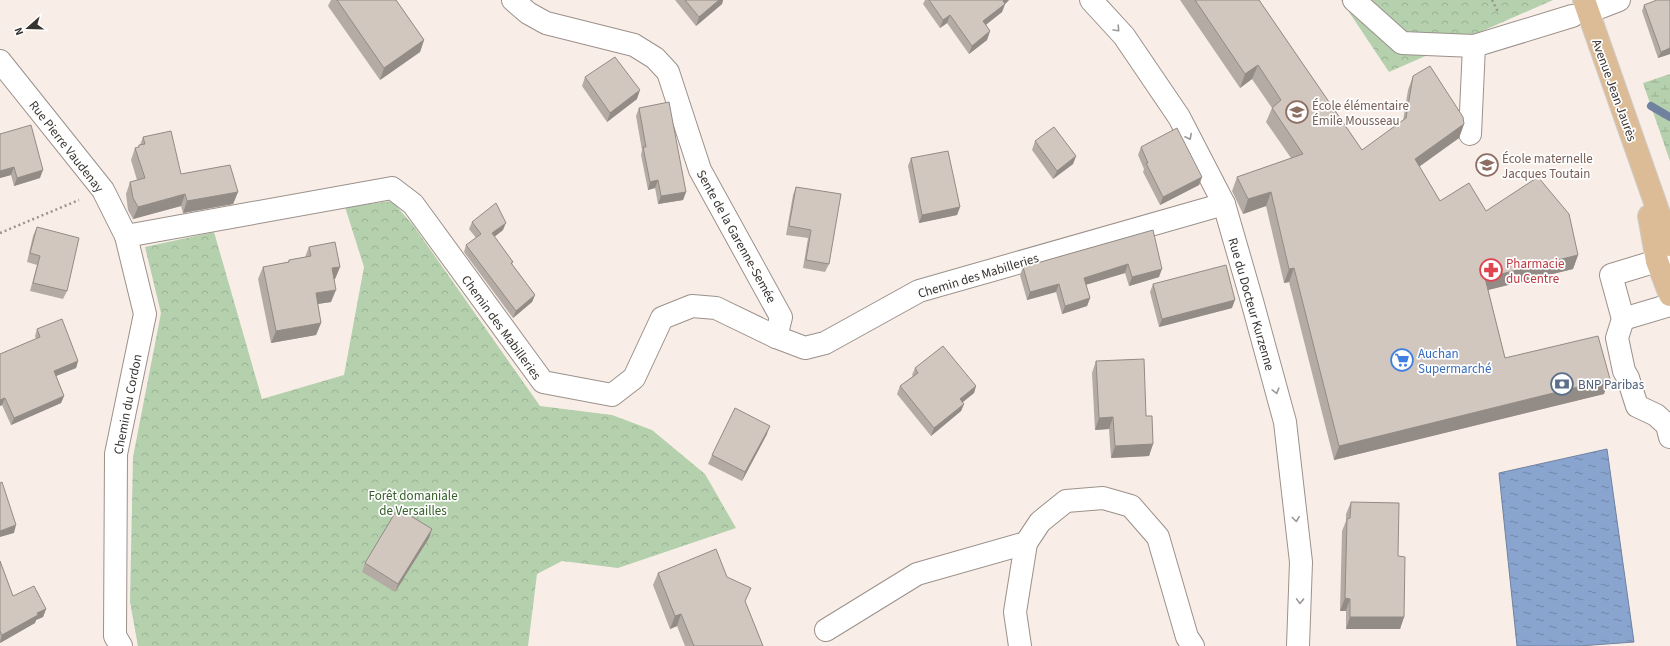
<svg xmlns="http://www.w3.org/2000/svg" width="1670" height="646" font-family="'Source Sans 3',sans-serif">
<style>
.forest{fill:url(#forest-crowns)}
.wetland{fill:url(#wetland-marsh)}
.water{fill:url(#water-ripples);stroke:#70829f}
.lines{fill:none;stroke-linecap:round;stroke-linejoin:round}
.stream{stroke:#70829f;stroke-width:8}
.minor-casing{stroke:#9b918b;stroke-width:24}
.major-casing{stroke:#cfcecd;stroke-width:24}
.path{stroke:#9b938e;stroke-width:2.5;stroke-dasharray:2 3;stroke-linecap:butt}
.minor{stroke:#fff;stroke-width:22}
.major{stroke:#dcbc97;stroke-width:22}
.wall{fill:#b4aba4}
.shaded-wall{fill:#928b86}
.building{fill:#d1c7bf;stroke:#928b86}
.oneway{stroke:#9b9998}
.labels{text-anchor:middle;stroke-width:3.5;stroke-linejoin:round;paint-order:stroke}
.street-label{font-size:13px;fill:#373330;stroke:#fefefe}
.education-label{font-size:13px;fill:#785e54;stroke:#fefefe;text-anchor:start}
.health-label{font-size:13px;fill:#be3a42;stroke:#fefefe;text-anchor:start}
.shop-label{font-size:13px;fill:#366cbe;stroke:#fefefe;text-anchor:start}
.service-label{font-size:13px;fill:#4e5e75;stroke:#fefefe;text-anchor:start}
.park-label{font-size:13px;fill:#335f27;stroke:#fefefe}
</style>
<defs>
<pattern id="forest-crowns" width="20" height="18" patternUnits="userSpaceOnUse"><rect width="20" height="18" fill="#b4d0ac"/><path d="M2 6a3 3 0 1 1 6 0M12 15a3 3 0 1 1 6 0" fill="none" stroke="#9bb394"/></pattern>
<pattern id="wetland-marsh" width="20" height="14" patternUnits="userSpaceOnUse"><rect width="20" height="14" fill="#b4d0ac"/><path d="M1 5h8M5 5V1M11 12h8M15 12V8" fill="none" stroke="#9bb394"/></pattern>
<pattern id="water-ripples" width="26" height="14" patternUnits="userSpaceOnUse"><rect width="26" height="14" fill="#89a4ce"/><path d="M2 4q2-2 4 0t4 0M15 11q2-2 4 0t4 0" fill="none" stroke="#7186a8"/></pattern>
</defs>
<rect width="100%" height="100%" fill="#f9eee7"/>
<g class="forest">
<path d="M1341 0H1553L1389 72Z"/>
<path d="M392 201 413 225 540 406 612 415 652 430 705 474 736 528 618 568 562 561 537 574 528 646H138L130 602 133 457 161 313 145 247 214 232 262 399 344 375 364 267 345 207Z"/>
</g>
<path class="wetland" d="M1670 74V161L1643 83Z"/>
<path class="water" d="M1607 449 1634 642 1579 646H1517L1499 473Z"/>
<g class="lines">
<path class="stream" d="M1651 106 1670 117"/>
<g class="minor-casing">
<g id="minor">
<path d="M513 0 528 13 546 23 634 45 655 58 668 72 700 170 781 317 776 337"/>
<path d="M1091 0 1124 36 1179 117 1224 204 1252 301 1285 422 1301 562 1298 646"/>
<path d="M1354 0 1402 43 1474 46"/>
<path d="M1588 12 1619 0"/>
<path d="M0 61 103 190 126 236 145 314 116 454 115 636 121 646"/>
<path d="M1470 134 1474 46 1572 16"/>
<path d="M126 236 392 188 413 204 543 382 612 395 634 378 662 318 692 306 716 308 776 337 805 348 825 343 919 291 1224 204"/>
<path d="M1670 257 1611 275 1623 319 1617 338 1624 371 1628 378 1637 406 1656 415 1667 425 1670 437"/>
<path d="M1623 319 1670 305"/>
<path d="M826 630 917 574 1026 543 1040 522 1066 501 1103 498 1131 506 1158 537 1187 637 1193 646"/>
<path d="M1020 646 1015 612 1026 543"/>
</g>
</g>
<g class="major-casing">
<g id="major">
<path d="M1584 0 1670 245"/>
<path d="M1649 216 1657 261 1670 295"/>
</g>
</g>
<g class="path">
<path d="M1492 0 1498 12"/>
<path d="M0 233 79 200"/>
</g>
<use href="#minor" class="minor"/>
<use href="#major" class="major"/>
</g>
<g class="wall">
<path d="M331 0H396L424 40 420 52 380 80 328 6Z"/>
<path d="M675 0H723L722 4 696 26Z"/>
<path d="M925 0H1009L1005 4 1002 12 986 25 990 31 987 40 969 54 947 23 940 28 923 4Z"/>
<path d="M1180 0H1259L1362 150 1403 121 1408 90 1413 76 1464 124 1459 138 1419 167 1440 201 1486 211 1578 255 1573 269 1488 290 1505 358 1604 394 1334 460 1289 282 1284 283 1266 206 1243 214 1232 191 1237 177 1291 158 1266 122 1272 108 1252 79 1240 88Z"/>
<path d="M1670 0V54L1658 58 1642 11 1644 5Z"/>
<path d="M585 77 637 99 607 122 582 86Z"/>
<path d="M639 108 686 192 683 200 658 204 655 188 648 190 641 155 642 150 636 116Z"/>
<path d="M0 134 40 178 14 186 11 175 0 178Z"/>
<path d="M143 137 181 174 238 192 233 204 183 213 181 206 133 219 128 210 126 194 130 182 137 180 131 160 135 148H138L139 145H140Z"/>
<path d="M1035 141 1076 156 1073 164 1053 179 1032 150Z"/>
<path d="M1141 147 1202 177 1199 185 1160 205 1143 172 1144 169 1138 155Z"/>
<path d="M911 158 960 207 957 215 919 223 908 166Z"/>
<path d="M796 187 829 264 825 272 803 268 808 238 786 235 793 195Z"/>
<path d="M472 222 503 230 494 237 513 262 512 264 535 295 532 302 513 318 464 252 466 245 476 238 469 229Z"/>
<path d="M37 227 67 291 63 299 30 291 37 265 27 262 33 236Z"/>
<path d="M1153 230 1159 277 1129 286 1125 273 1086 285 1090 298 1087 306 1062 314 1056 292 1027 300 1020 275 1023 267Z"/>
<path d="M309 247 340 267 335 279H334L331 302 317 304 321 323 316 335 271 343 258 279 263 267 288 262 289 260 305 257Z"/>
<path d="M1153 284 1232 308 1159 327 1150 292Z"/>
<path d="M37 329 78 361 76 368 56 376 64 396 61 403 11 425 2 405 0 406V354L36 339 35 336Z"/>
<path d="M1096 361 1146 416 1153 444 1149 456 1111 458 1109 429 1095 430 1092 373Z"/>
<path d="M915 368 976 386 974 393 962 402 964 404 961 411 931 436 897 394 900 386 913 376 912 375Z"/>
<path d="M767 434 742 481 708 464 712 455Z"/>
<path d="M1351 502 1398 556 1404 617 1400 629H1346V611H1340L1342 531 1346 521V514Z"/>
<path d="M432 529 429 538 395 592 362 572 365 563Z"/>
<path d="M0 561 13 596 46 609 43 617 36 620 35 623 0 643Z"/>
<path d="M658 573 727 577 745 602 763 646H685L677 626 670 629 653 585Z"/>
</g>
<g class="shaded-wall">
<path d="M719 0H723L722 4 696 26 699 17Z"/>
<path d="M1004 0H1009L1004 5 1005 4 1002 12 980 29 983 21Z"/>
<path d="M950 15 947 23 940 28 943 20Z"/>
<path d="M990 31 987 40 969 54 972 46Z"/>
<path d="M424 40 420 52 380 80 384 68Z"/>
<path d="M1670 48V54L1658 58 1661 52Z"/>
<path d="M1258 65 1252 79 1240 88 1245 74Z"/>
<path d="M640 90 637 99 607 122 610 113Z"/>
<path d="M1464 124 1459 138 1410 173 1415 159Z"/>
<path d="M1076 156 1073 164 1053 179 1057 171Z"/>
<path d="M14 167 11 175 0 178V171Z"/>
<path d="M43 170 40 178 14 186 17 178Z"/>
<path d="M1202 177 1199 185 1160 205 1163 197Z"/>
<path d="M658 180 655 188 648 190 650 182Z"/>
<path d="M238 192 233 204 183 213 187 201Z"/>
<path d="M686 192 683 200 658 204 661 196Z"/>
<path d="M1271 192 1266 206 1243 214 1248 199Z"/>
<path d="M185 194 181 206 133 219 138 207Z"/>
<path d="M960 207 957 215 919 223 922 215Z"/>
<path d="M506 223 503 230 489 241 492 233Z"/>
<path d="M1578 255 1573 269 1480 292 1485 278Z"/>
<path d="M1128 264 1125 273 1081 286 1084 278Z"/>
<path d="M340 267 335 279 328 280 332 268Z"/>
<path d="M1294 268 1289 282 1284 283 1289 269Z"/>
<path d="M1162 269 1159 277 1129 286 1132 277Z"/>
<path d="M1059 284 1056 292 1027 300 1030 292Z"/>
<path d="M336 290 331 302 311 305 316 293Z"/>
<path d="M535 295 532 302 513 318 516 311Z"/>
<path d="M1090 298 1087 306 1062 314 1065 306Z"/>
<path d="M1235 300 1232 308 1159 327 1162 319Z"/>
<path d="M321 323 316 335 271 343 276 331Z"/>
<path d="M78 361 76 368 51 378 54 371Z"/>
<path d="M1610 379 1604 394 1334 460 1339 446Z"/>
<path d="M976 386 974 393 957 407 960 399Z"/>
<path d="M64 396 61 403 11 425 14 418Z"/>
<path d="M5 398 2 405 0 406V400Z"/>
<path d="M964 404 961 411 931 436 934 428Z"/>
<path d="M1113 417 1109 429 1095 430 1099 418Z"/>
<path d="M770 426 767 434 742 481 745 472Z"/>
<path d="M1153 444 1149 456 1111 458 1115 446Z"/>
<path d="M16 525 14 533 0 537V531Z"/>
<path d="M432 529 429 538 395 592 398 584Z"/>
<path d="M1345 598 1350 599 1346 611H1340Z"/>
<path d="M46 609 43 617 36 620 35 623 0 643 2 635 37 613Z"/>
<path d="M681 614 677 626 670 629 675 616Z"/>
<path d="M1350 617H1404L1400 629H1346Z"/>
</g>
<g class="building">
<path d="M337 0H396L424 40 384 68Z"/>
<path d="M685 0H719L699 17Z"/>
<path d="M929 0H1004L1003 1 1005 4 983 21 990 31 972 46 950 15 943 20Z"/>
<path d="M1195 0H1259L1362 150 1406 118 1413 76 1430 66 1463 117 1464 124 1415 159 1440 201 1469 183 1486 211 1538 177 1569 214 1578 255 1485 278 1505 358 1598 336 1610 379 1339 446 1294 268 1289 269 1271 192 1248 199 1237 177 1303 154 1272 108 1281 100 1258 65 1245 74Z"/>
<path d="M1657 0H1670V48L1661 52 1644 5Z"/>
<path d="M615 57 640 90 610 113 585 77Z"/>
<path d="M669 102 686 192 661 196 658 180 650 182 643 147H646L639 108Z"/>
<path d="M31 125 43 170 17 178 14 167 0 171V134Z"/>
<path d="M1054 127 1076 156 1057 171 1035 141Z"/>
<path d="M1177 128 1202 177 1163 197 1146 163H1148L1141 147Z"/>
<path d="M171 131 181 174 230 165 238 192 187 201 185 194 138 207 133 198 130 182 145 178 135 148 139 147V145L145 144 143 137Z"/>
<path d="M948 151 960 207 922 215 911 158Z"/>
<path d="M796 187 841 194 829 264 806 260 811 230 789 226Z"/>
<path d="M496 203 506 223 492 233 513 262 511 263 535 295 516 311 466 245 481 234 472 222Z"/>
<path d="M37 227 79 238 67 291 33 283 40 256 30 253Z"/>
<path d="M1153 230 1162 269 1132 277 1128 264 1084 278 1090 298 1065 306 1059 284 1030 292 1023 267Z"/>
<path d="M335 242 340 267 332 268 336 290 316 293 321 323 276 331 263 267 289 262V260L311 256 309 247Z"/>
<path d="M1226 265 1235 300 1162 319 1153 284Z"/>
<path d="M62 319 78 361 54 371 64 396 14 418 5 398 0 400V354L40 337 37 329Z"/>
<path d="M943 346 976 386 960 399 964 404 934 428 900 386 918 373 915 368Z"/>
<path d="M1144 359 1146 416H1152L1153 444 1115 446 1113 417 1099 418 1096 361Z"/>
<path d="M735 408 770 426 745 472 712 455Z"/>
<path d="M2 482 16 525 0 531V483Z"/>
<path d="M1351 502 1399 503 1398 556 1405 557 1404 617H1350V599L1345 598 1347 519 1350 518Z"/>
<path d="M398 508 432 529 398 584 365 563Z"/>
<path d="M716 549 727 577 751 588 745 601 763 646H694L681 614 675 616 658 573Z"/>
<path d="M0 561 13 596 34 586 46 609 37 613 38 615 2 635 0 631Z"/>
</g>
<defs><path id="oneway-chevron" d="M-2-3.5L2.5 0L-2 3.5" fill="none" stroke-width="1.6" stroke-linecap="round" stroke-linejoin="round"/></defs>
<g class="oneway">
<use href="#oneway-chevron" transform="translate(1117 29) rotate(47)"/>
<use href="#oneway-chevron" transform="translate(1189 137) rotate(63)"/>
<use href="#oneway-chevron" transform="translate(1276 391) rotate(75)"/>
<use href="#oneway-chevron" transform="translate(1296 519) rotate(83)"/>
<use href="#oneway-chevron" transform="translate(1300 601) rotate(92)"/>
</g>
<defs>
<g id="school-ring" transform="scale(1.15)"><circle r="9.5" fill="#fefefe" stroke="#8d6e63" stroke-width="1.5"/><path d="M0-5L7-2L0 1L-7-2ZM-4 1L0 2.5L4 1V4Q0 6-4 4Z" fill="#8d6e63"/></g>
<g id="pharmacy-ring" transform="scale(1.15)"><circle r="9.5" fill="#fefefe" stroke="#e0444e" stroke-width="1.5"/><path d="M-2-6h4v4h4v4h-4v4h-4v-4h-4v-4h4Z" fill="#e0444e"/></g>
<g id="supermarket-ring" transform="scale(1.15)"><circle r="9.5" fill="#fefefe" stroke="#3f7fe0" stroke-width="1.5"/><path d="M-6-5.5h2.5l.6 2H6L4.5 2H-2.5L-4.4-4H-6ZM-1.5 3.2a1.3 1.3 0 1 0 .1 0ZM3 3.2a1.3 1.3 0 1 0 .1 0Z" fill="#3f7fe0"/></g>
<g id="bank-ring" transform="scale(1.15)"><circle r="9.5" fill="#fefefe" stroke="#5c6f8a" stroke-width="1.5"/><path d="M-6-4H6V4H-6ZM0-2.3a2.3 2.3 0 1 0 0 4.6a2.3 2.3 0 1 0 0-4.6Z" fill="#5c6f8a"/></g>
</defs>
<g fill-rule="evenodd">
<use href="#school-ring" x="1297" y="112"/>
<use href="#school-ring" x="1487" y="165"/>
<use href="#pharmacy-ring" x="1491" y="270"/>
<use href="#supermarket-ring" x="1402" y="360"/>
<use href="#bank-ring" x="1562" y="384"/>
</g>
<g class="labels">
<g class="street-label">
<text transform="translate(1615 90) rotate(70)" y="5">Avenue Jean Jaurès</text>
<text transform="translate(67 146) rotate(52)" y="5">Rue Pierre Vaudenay</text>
<text transform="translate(737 236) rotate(61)" y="5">Sente de la Garenne-Semée</text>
<text transform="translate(978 275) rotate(-17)" y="5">Chemin des Mabilleries</text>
<text transform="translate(1252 304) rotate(74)" y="5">Rue du Docteur Kurzenne</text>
<text transform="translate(502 327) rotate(54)" y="5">Chemin des Mabilleries</text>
<text transform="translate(127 404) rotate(-79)" y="5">Chemin du Cordon</text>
</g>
<g class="education-label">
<text x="1312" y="110">École élémentaire<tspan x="1312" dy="15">Émile Mousseau</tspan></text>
<text x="1502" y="163">École maternelle<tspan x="1502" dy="15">Jacques Toutain</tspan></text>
</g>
<g class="health-label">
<text x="1506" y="268">Pharmacie<tspan x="1506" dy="15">du Centre</tspan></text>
</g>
<g class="shop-label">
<text x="1418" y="358">Auchan<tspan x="1418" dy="15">Supermarché</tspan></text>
</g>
<g class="service-label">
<text x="1578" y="389">BNP Paribas</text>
</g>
<g class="park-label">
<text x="413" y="500">Forêt domaniale<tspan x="413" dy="15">de Versailles</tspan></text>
</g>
</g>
<g transform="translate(28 28) rotate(250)" stroke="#fefefe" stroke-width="3" paint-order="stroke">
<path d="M0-3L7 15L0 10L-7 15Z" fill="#373330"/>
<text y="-6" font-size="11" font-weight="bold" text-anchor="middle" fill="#373330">N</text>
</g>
</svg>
